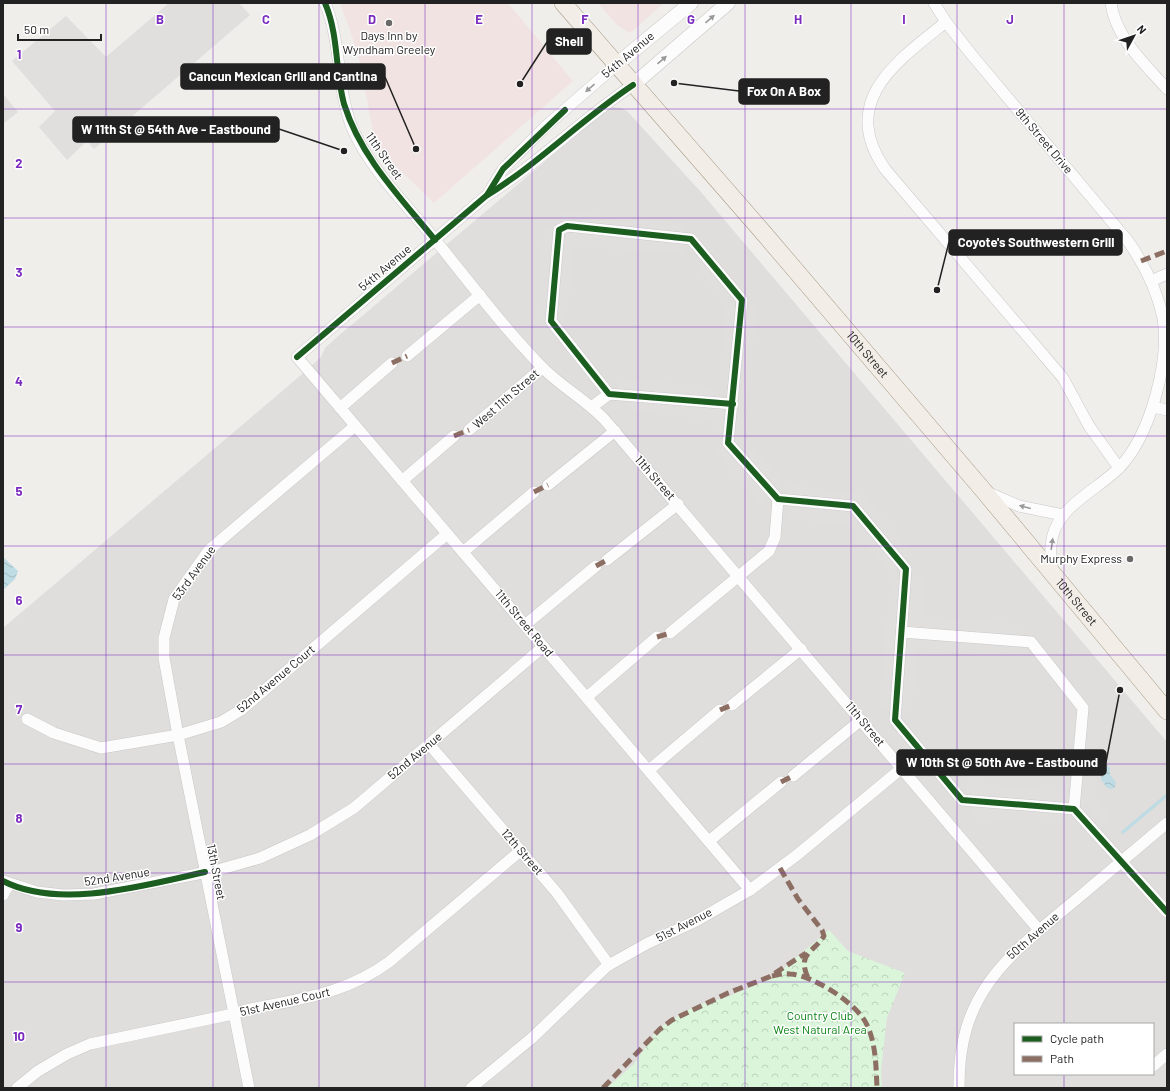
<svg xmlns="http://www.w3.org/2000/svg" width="1170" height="1091" font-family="Barlow,sans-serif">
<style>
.residential{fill:#dfdedc;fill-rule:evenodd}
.commercial{fill:#f1e3e1}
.park{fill:url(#park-crowns)}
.parking{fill:#e0dfde}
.water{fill:url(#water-waves)}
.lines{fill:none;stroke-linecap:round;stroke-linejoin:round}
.stream{stroke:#bfdbe3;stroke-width:3.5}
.minor-casing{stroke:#c9c8c7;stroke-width:12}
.tertiary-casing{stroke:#c9c8c7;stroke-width:15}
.primary-casing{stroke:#a79c86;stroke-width:18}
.minor{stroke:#fdfcfc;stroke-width:11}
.tertiary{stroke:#fdfcfc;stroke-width:14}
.primary{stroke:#f3ede7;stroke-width:17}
.quiet{stroke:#8d6e63;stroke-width:5;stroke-dasharray:10 5;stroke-linecap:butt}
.cycleway-casing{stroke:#fff;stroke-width:8}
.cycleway{stroke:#1b5e20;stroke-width:6}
.oneway{fill:#9a9a9a}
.grid{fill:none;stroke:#7b2cbf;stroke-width:1;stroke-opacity:0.55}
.poi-dot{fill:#6a6968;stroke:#fff;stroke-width:1.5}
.labels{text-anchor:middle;stroke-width:3;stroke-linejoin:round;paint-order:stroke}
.poi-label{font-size:12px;fill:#222;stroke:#fff}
.street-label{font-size:12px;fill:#222;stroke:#fff}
.park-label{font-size:12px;fill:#0c8416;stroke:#fff}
.grid-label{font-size:13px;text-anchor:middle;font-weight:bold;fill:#7b2cbf;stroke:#fff;stroke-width:3;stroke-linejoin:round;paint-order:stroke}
.leader{fill:none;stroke:#222;stroke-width:1.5}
.callout-dot{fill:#222;stroke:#fff;stroke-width:1.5}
.callout{fill:#222;stroke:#222;stroke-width:1.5}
.callout-label{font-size:13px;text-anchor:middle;font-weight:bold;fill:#fff}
</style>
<defs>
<pattern id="park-crowns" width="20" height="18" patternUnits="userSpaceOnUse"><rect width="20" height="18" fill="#daf5da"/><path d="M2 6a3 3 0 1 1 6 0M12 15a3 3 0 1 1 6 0" fill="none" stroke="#bbd2bb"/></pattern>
<pattern id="water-waves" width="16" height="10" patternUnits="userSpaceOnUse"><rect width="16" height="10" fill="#bfdbe3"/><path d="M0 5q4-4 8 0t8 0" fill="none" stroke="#a4bcc2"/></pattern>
</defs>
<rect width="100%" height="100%" fill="#f0eeeb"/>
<path class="residential" d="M612 107 621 108 627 111 700 191 1167 742V1088H3V628L301 375 321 357 325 348 336 338 607 109ZM1015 1024H1153V1074H1015Z"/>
<g class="commercial">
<path d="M340 3H508L573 81 434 203 376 147 358 53Z"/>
<path d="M598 3H664L630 33 617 25Z"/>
</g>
<path class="park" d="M829 930 848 951 905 973 887 1018 881 1070 882 1088H607L634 1064 659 1028 695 1006 727 997 771 979Z"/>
<g class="parking">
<path d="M169 3H239L250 15 94 149 87 141 67 160 39 127 55 111 12 61 66 16 106 57Z"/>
<path d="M3 94 18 112 3 124Z"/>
<path d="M562 212 685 223 684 253 575 247 566 320H536L544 227H552L561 221Z"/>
<path d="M703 262 729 294 724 300 697 268Z"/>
<path d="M725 304 756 307 744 438 734 441 745 453 753 447 783 481 760 507 714 450 722 444 723 432 713 430 714 419 631 412 630 402 617 388 619 378 713 387V397L727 398 729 381H719Z"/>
<path d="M787 484 865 496 915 554 890 573 850 526 787 518Z"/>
<path d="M922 576 924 616 1018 624 1016 634 1027 648V657L917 647 911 713 879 709 890 583Z"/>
<path d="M1068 720 1102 722 1095 795 1111 816 1103 823 1086 803 1062 824 970 816 972 807 964 805 968 782 1062 792Z"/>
</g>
<g class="water">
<path d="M3 557 18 571 15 579 3 590Z"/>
<path d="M1107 765 1110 768V775L1116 782 1115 787 1113 789 1107 788 1101 779 1103 766Z"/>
</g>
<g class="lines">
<path class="stream" d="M1123 832 1167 795"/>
<g class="minor-casing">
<g id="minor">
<path d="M325 3C342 43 336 89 353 130 371 170 405 203 432 236 468 280 502 326 542 367 560 386 585 399 604 419L1039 930"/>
<path d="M934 3 946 22 971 54 1128 241C1144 264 1157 290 1163 318 1170 362 1150 436 1119 468 1095 492 1053 508 1051 546 1050 555 1052 564 1053 573"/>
<path d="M1111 3C1115 37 1145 64 1167 89"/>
<path d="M946 22C897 61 838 101 885 169L1063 378 1089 426 1119 468"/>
<path d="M633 85C582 119 538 164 486 196L297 357 750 890"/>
<path d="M488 194 503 169 545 127 616 65"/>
<path d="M1151 281 1167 274"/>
<path d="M407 356 480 295"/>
<path d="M733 404 609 394 551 321 559 230 567 226 691 239 742 300 728 443 778 499 853 506 906 569 895 720 962 800 1074 809 1167 912"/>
<path d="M593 406 609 394"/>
<path d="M1153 407 1167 410"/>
<path d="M340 408 392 363"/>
<path d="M469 430 542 368"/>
<path d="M402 481 454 436"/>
<path d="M548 485 615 431"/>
<path d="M989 493 1019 506 1063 515"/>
<path d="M463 552 534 492"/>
<path d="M607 560 678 504"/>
<path d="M525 625 596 566"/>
<path d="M902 632 1031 642 1083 708 1074 809"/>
<path d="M670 633 769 551 775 537 778 499"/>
<path d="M587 697 657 637"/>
<path d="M732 705 801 649"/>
<path d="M27 719 54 733 101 748 178 735 221 722 241 710 447 534"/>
<path d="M429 744 557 893 609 965"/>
<path d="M649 770 720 710"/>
<path d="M908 775 928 758"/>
<path d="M793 776 861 720"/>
<path d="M709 841 781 782"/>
<path d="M3 881 37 892 63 895 94 894 218 870 260 858 310 835 354 808 543 647"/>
<path d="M3 895 9 884"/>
<path d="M1153 1066 1167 1054"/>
<path d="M17 1088 38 1071 67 1054 90 1044 233 1014 246 1010C298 999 344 995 389 962L520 851"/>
<path d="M249 1088 178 735 164 658V638L174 599 209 550 355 426"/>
<path d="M471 1088 532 1038 607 966 648 943 696 921 750 890 797 855 902 768"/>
<path d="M959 1088C958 994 1005 958 1072 903 1104 876 1135 850 1167 823"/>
</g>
</g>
<g class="tertiary-casing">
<g id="tertiary">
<path d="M616 65 691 3"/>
<path d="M633 85 728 3"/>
</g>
</g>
<g class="primary-casing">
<g id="primary">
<path id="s1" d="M563 3 761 230 983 490 1167 711"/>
</g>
</g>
<use href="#minor" class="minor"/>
<use href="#tertiary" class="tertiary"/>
<use href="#primary" class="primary"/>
<g class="quiet">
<path d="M1141 261 1167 251"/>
<path d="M392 363 407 356"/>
<path d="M454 436 469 430"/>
<path d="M534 492 548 485"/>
<path d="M596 566 607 560"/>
<path d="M657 637 670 633"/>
<path d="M720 710 732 705"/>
<path d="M781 782 793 776"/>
<path d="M780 868 798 899 822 930 824 936C813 953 797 953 808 978"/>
<path d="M772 976C778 975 784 973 790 974 813 975 858 1004 867 1025 876 1044 876 1067 877 1088"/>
<path d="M603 1088 660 1029 672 1020 728 993 769 977 806 953"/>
</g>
<g class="cycleway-casing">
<g id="cycleway">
<path d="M325 3C339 36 335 71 344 104 361 158 401 198 435 240"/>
<path d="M487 195 503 169 565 110"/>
<path d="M297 357 486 196C538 164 582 119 633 85"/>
<path d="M733 404 609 394 551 321 559 230 567 226 691 239 742 300 728 443 778 499 853 506 906 569 895 720 962 800 1074 809 1167 912"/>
<path d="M3 881C59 910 146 885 205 872"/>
</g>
</g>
<use href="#cycleway" class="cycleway"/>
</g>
<defs><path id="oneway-solid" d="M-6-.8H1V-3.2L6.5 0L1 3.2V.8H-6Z"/></defs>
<g class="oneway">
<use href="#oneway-solid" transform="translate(710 19) rotate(-41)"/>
<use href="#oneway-solid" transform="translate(662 60) rotate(-41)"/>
<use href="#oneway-solid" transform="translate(590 88) rotate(139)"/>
<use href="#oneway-solid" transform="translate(1025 507) rotate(-165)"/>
<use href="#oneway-solid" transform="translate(1052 544) rotate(-82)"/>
</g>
<path class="grid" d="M106 3V1088M213 3V1088M319 3V1088M425 3V1088M532 3V1088M638 3V1088M745 3V1088M851 3V1088M957 3V1088M1064 3V1024M3 109H1167M3 218H1167M3 327H1167M3 436H1167M3 546H1167M3 655H1167M3 764H1167M3 873H1167M3 982H1167M1064 1074V1088"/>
<g class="poi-dot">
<circle cx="389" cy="23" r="4"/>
<circle cx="1130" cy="559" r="4"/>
</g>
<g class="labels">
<g class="poi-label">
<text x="389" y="40">Days Inn by<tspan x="389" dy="14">Wyndham Greeley</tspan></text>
<text x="1122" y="563" text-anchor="end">Murphy Express</text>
</g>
<g class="street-label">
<text transform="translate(628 55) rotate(-40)" y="4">54th Avenue</text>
<text transform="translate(1044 141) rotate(50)" y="4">9th Street Drive</text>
<text transform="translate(384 156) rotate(55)" y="4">11th Street</text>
<text transform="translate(385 268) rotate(-40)" y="4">54th Avenue</text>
<text dy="4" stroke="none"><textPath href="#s1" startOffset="465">10th Street</textPath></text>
<text transform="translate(506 399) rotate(-41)" y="4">West 11th Street</text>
<text transform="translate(655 478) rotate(49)" y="4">11th Street</text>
<text transform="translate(194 573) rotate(-54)" y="4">53rd Avenue</text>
<text dy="4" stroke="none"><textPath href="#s1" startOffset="789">10th Street</textPath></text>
<text transform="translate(524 623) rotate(50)" y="4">11th Street Road</text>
<text transform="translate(276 679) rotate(-40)" y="4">52nd Avenue Court</text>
<text transform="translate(865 724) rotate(50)" y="4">11th Street</text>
<text transform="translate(415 756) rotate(-40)" y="4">52nd Avenue</text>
<text transform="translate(522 852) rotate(49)" y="4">12th Street</text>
<text transform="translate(216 872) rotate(79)" y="4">13th Street</text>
<text transform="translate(117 877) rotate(-9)" y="4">52nd Avenue</text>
<text transform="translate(684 925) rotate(-27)" y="4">51st Avenue</text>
<text transform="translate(1033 936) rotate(-41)" y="4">50th Avenue</text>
<text transform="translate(285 1002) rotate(-13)" y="4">51st Avenue Court</text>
</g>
<g class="park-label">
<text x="820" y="1020">Country Club<tspan x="820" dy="14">West Natural Area</tspan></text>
</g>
</g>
<g class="grid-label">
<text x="160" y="24">B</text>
<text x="266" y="24">C</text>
<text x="372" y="24">D</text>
<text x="479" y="24">E</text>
<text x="585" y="24">F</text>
<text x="691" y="24">G</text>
<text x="798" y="24">H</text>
<text x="904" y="24">I</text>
<text x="1010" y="24">J</text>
<text x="19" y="59">1</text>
<text x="19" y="168">2</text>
<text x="19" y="277">3</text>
<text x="19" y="386">4</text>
<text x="19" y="496">5</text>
<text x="19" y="605">6</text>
<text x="19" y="714">7</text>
<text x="19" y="823">8</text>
<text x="19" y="932">9</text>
<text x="19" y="1041">10</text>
</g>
<path class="leader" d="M520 84L547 42M416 149L385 77M674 83L739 91M344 151L279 129M937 290L949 242M1120 690L1106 762"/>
<g class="callout-dot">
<circle cx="520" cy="84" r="4"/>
<circle cx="416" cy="149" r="4"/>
<circle cx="674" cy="83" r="4"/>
<circle cx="344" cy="151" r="4"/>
<circle cx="937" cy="290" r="4"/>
<circle cx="1120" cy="690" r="4"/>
</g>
<g class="callout">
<rect x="547" y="29" width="44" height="25" rx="4"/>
<rect x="181" y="64" width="204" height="25" rx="4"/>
<rect x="739" y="79" width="90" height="25" rx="4"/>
<rect x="73" y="117" width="206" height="25" rx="4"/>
<rect x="949" y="230" width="173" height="25" rx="4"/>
<rect x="897" y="750" width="209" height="25" rx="4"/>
</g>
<g class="callout-label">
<text x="569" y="46">Shell</text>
<text x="283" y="81">Cancun Mexican Grill and Cantina</text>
<text x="784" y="96">Fox On A Box</text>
<text x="176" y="134">W 11th St @ 54th Ave - Eastbound</text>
<text x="1036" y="247">Coyote's Southwestern Grill</text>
<text x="1002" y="767">W 10th St @ 50th Ave - Eastbound</text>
</g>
<rect width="1170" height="1091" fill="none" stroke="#222222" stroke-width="8"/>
<rect x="1014" y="1023" width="140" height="52" fill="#ffffff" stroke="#a7a7a7"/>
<rect x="1022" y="1036" width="20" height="6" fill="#1b5e20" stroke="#a7a7a7"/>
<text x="1050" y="1043" font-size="12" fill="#222222">Cycle path</text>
<rect x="1022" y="1056" width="20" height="6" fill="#8d6e63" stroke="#a7a7a7"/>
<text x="1050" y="1063" font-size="12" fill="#222222">Path</text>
<g transform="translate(1134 36) rotate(50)" stroke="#ffffff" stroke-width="3" paint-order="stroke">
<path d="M0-3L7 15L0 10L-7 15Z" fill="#222222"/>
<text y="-6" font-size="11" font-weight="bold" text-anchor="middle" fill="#222222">N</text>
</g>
<path d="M18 34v6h83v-6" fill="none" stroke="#222222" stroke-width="2"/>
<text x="24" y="34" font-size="12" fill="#222222" stroke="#ffffff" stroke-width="3" paint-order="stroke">50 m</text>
</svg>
